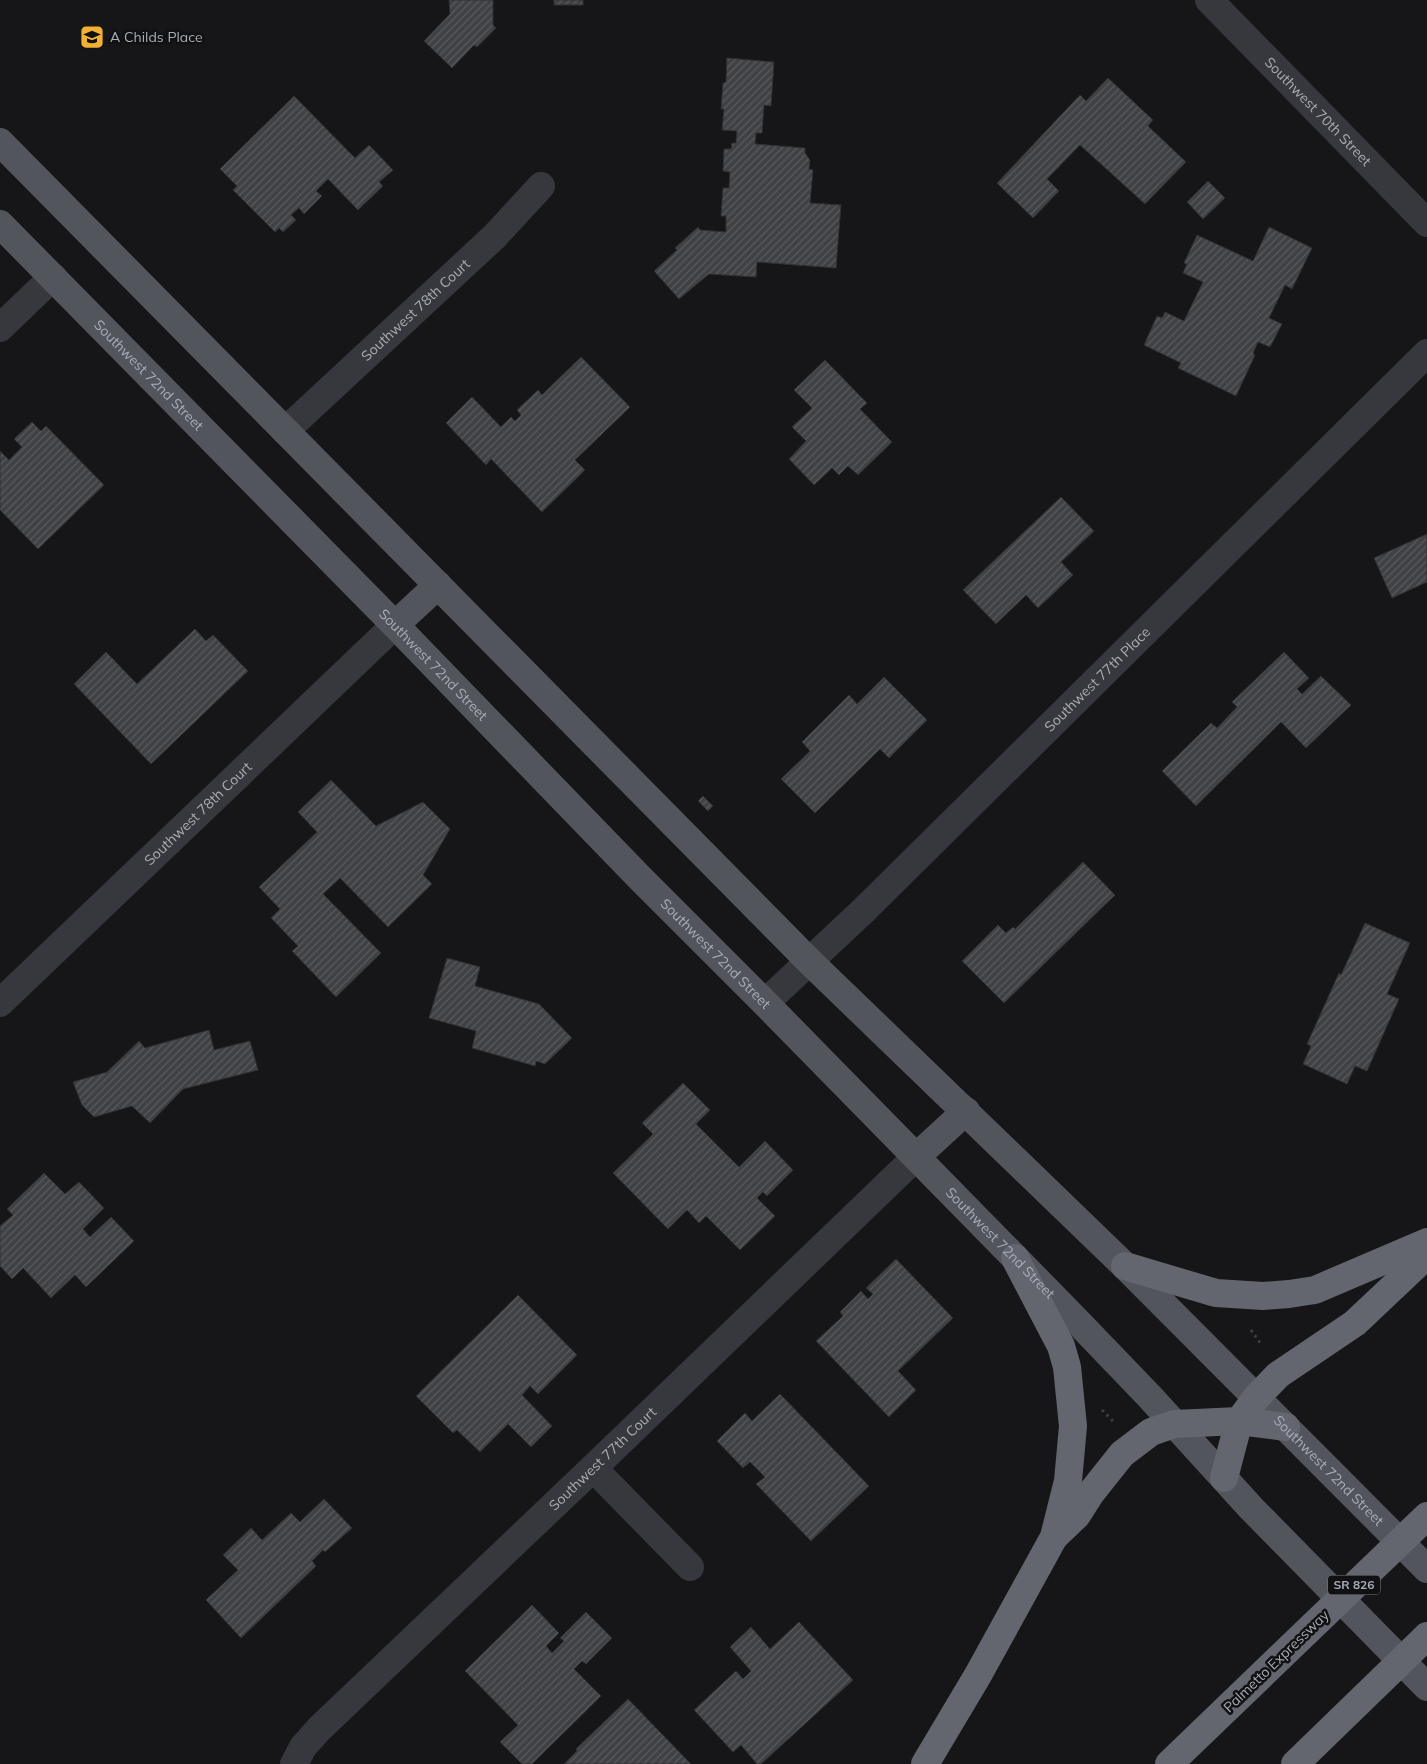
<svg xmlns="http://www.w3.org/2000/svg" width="1427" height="1764" font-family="Mulish,sans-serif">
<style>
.building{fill:url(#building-hatch);stroke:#303034}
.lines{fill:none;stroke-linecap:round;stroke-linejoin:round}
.path{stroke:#3d3f44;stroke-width:3;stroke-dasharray:2.5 4;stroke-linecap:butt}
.minor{stroke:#37383d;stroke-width:28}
.major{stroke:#53555c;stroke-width:28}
.highway{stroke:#63666e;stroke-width:28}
.labels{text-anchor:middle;stroke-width:5;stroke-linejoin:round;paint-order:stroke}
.shield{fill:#111113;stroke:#7b7e86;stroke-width:1}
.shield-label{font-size:12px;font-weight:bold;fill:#a8adb8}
.poi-label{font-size:14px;fill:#a8adb8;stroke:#111113;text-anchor:start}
.street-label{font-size:14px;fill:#a8adb8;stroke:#111113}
</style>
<defs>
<pattern id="building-hatch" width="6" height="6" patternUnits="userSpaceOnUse" patternTransform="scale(1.25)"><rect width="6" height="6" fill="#404145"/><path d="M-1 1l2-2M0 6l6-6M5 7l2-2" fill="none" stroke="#595a5e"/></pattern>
</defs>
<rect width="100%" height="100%" fill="#161618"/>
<g class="building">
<path d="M449 0H493V25L496 28 477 47 474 45 452 68 424 41 450 14Z"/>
<rect x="554" y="0" width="29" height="5"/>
<path d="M727 58 774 62 771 106 764 105 762 133H756L755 144 805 148V153L810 160 809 169 813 170 810 203 841 205 836 268 757 262 756 277 709 274 679 299 654 271 677 250 675 248 698 227 700 230 726 232V216H721L723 188H729L730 172 723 171 724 149H731L732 143H736L737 131 722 130 724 109H721L723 83 726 82Z"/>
<path d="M1108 78 1153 120 1148 126 1186 162 1145 204 1080 145 1047 179 1059 191 1033 218 997 183 1080 95 1086 101Z"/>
<path d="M294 96 355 158 369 145 393 170 379 182 383 186 358 210 328 179 316 191 322 196 304 214 299 208 291 215 296 220 283 232 279 228 275 232 233 190 237 186 220 169Z"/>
<path d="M1208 181 1225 198 1203 219 1187 202Z"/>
<path d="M1269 227 1312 248 1292 289 1285 285 1269 318 1282 324 1270 347 1258 342 1253 353 1255 355 1236 396 1178 368 1181 363 1144 345 1157 316 1162 318 1165 312 1184 321 1203 282 1183 273 1187 264 1184 263 1197 235 1253 261Z"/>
<path d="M581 357 630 407 575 460 585 470 542 512 491 459 486 465 446 423 472 397 501 427 511 417 515 421 521 415 517 410 538 390 542 395Z"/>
<path d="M825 360 867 403 860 409 892 442 858 475 848 466 839 475 832 468 814 485 789 459 806 441 792 427 812 408 794 390Z"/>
<path d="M32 422 41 431 46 426 104 485 38 549 0 510V451L9 460 22 447 14 439Z"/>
<path d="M1061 497 1094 531 1061 562 1073 575 1038 608 1026 595 996 624 963 590Z"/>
<path d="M1427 534V582L1392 598 1374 558Z"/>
<path d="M195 629 206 641 213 635 248 671 151 764 74 684 106 652 137 684Z"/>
<path d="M1284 652 1309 678 1297 689 1302 694 1321 676 1351 705 1306 748 1281 722 1196 806 1162 771 1211 723 1217 728 1237 707 1232 702Z"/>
<path d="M884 677 927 720 889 758 880 749 815 813 781 779 810 751 802 742 849 695 857 704Z"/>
<path d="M331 780 376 826 423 802 450 829 423 875 432 884 388 927 340 878 323 894 381 953 336 997 292 951 298 946 271 918 280 909 259 887 317 832 298 812Z"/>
<path d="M703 796 713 806 708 811 698 801Z"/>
<path d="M1083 862 1115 895 1004 1003 962 961 998 925 1006 933 1013 927 1015 929Z"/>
<path d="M1365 923 1410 943 1387 994 1399 999 1367 1071 1355 1066 1347 1084 1303 1064 1311 1046 1307 1044 1339 973 1341 975Z"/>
<path d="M447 958 480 967 475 986 539 1004 572 1038 545 1064 536 1061 535 1066 472 1048 476 1031 429 1018Z"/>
<path d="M209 1030 214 1050 250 1041 258 1070 183 1089 150 1123 132 1106 94 1117 82 1105 73 1082 107 1072 139 1041 145 1048Z"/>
<path d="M683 1083 710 1110 696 1124 739 1167 765 1141 793 1170 767 1196 763 1192 757 1198 775 1216 740 1250 706 1216 699 1223 687 1210 668 1229 613 1173 653 1134 642 1123Z"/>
<path d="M44 1173 65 1194 79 1182 104 1208 83 1229 90 1237 111 1217 134 1241 86 1287 75 1275 51 1298 23 1268 12 1279 0 1266V1226L13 1215 7 1209Z"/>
<path d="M896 1259 953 1318 898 1371 916 1390 889 1417 816 1341 843 1316 840 1312 861 1291 868 1299 873 1294 866 1288Z"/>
<path d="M518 1295 577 1355 538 1394 530 1386 522 1395 552 1426 531 1447 508 1424 480 1452 457 1430 453 1433 416 1396Z"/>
<path d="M780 1394 869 1486 811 1541 756 1484 765 1477 750 1462 743 1468 717 1441 745 1413 752 1421Z"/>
<path d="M324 1499 352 1528 325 1552 323 1550 312 1561 316 1566 241 1638 206 1600 238 1570 223 1555 251 1528 262 1540 291 1513 300 1522Z"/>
<path d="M532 1605 559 1633 546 1646 552 1653 564 1641 560 1638 586 1612 612 1638 586 1664 582 1661 574 1669 601 1696 532 1764H522L500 1742 518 1725 465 1671Z"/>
<path d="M799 1622 853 1680 761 1764H757L741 1745 733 1752 694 1710 736 1671 743 1679 751 1671 730 1647 751 1627 770 1649Z"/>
<path d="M628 1699 691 1764H564L577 1751 576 1749Z"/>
</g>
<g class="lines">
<g class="path">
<path d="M1251 1330 1261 1344"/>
<path d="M1102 1410 1115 1423"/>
</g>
<g class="minor">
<path id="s1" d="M1209 0 1427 223"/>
<path d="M0 328 53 277"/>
<path id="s2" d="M285 431 495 236 541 186"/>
<path id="s3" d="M0 1003 395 625"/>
<path id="s4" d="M765 1003 864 910 1427 353"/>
<path d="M593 1468 690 1567"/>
<path id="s5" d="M294 1764 303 1747 319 1729 593 1468 916 1157"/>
</g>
<g class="major">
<path id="s6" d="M0 142 809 961 1125 1266 1427 1569"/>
<path id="s7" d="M0 224 395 625 638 876 765 1003 1076 1320 1150 1397 1251 1508 1427 1687"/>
<path d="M395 625 438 585"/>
<path d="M916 1157 966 1111"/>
</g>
<g class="highway">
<path d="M1125 1266 1216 1293 1263 1296 1289 1294 1315 1290 1427 1242"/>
<path d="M1224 1478 1239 1421 1256 1398 1278 1375 1355 1323 1427 1255"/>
<path d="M1055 1536 1077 1515 1091 1493 1122 1454 1151 1432 1174 1424 1239 1421 1286 1427"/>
<path d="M925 1764 978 1675 1054 1537 1068 1481 1073 1426 1067 1367 1061 1346 1015 1258"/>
<path d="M1169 1764 1427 1516"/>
<path d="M1295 1764 1427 1636"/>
</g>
</g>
<defs>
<g id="school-square" transform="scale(1.25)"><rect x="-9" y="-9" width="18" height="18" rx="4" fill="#f2b134" stroke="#111113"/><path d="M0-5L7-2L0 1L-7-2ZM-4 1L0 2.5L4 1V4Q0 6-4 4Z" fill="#111"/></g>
</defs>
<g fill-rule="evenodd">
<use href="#school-square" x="92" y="37"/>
</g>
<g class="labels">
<rect class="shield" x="1328" y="1575.5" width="52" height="19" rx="4"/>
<g class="shield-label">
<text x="1354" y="1589">SR 826</text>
</g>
<g class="poi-label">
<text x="110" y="42">A Childs Place</text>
</g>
<g class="street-label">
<text dy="5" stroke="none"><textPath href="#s1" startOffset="156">Southwest 70th Street</textPath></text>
<text dy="5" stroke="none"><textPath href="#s2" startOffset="178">Southwest 78th Court</textPath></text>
<text dy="5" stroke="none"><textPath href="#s7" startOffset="212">Southwest 72nd Street</textPath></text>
<text dy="5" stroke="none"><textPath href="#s7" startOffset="618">Southwest 72nd Street</textPath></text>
<text dy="5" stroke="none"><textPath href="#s4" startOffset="464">Southwest 77th Place</textPath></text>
<text dy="5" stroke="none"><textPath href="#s3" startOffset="274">Southwest 78th Court</textPath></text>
<text dy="5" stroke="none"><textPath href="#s7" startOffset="1022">Southwest 72nd Street</textPath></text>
<text dy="5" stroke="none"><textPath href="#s7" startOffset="1428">Southwest 72nd Street</textPath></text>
<text dy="5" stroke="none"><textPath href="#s5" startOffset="435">Southwest 77th Court</textPath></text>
<text dy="5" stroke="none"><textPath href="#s6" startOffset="1879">Southwest 72nd Street</textPath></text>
<text transform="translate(1276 1661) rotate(-44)" y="5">Palmetto Expressway</text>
</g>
</g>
</svg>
